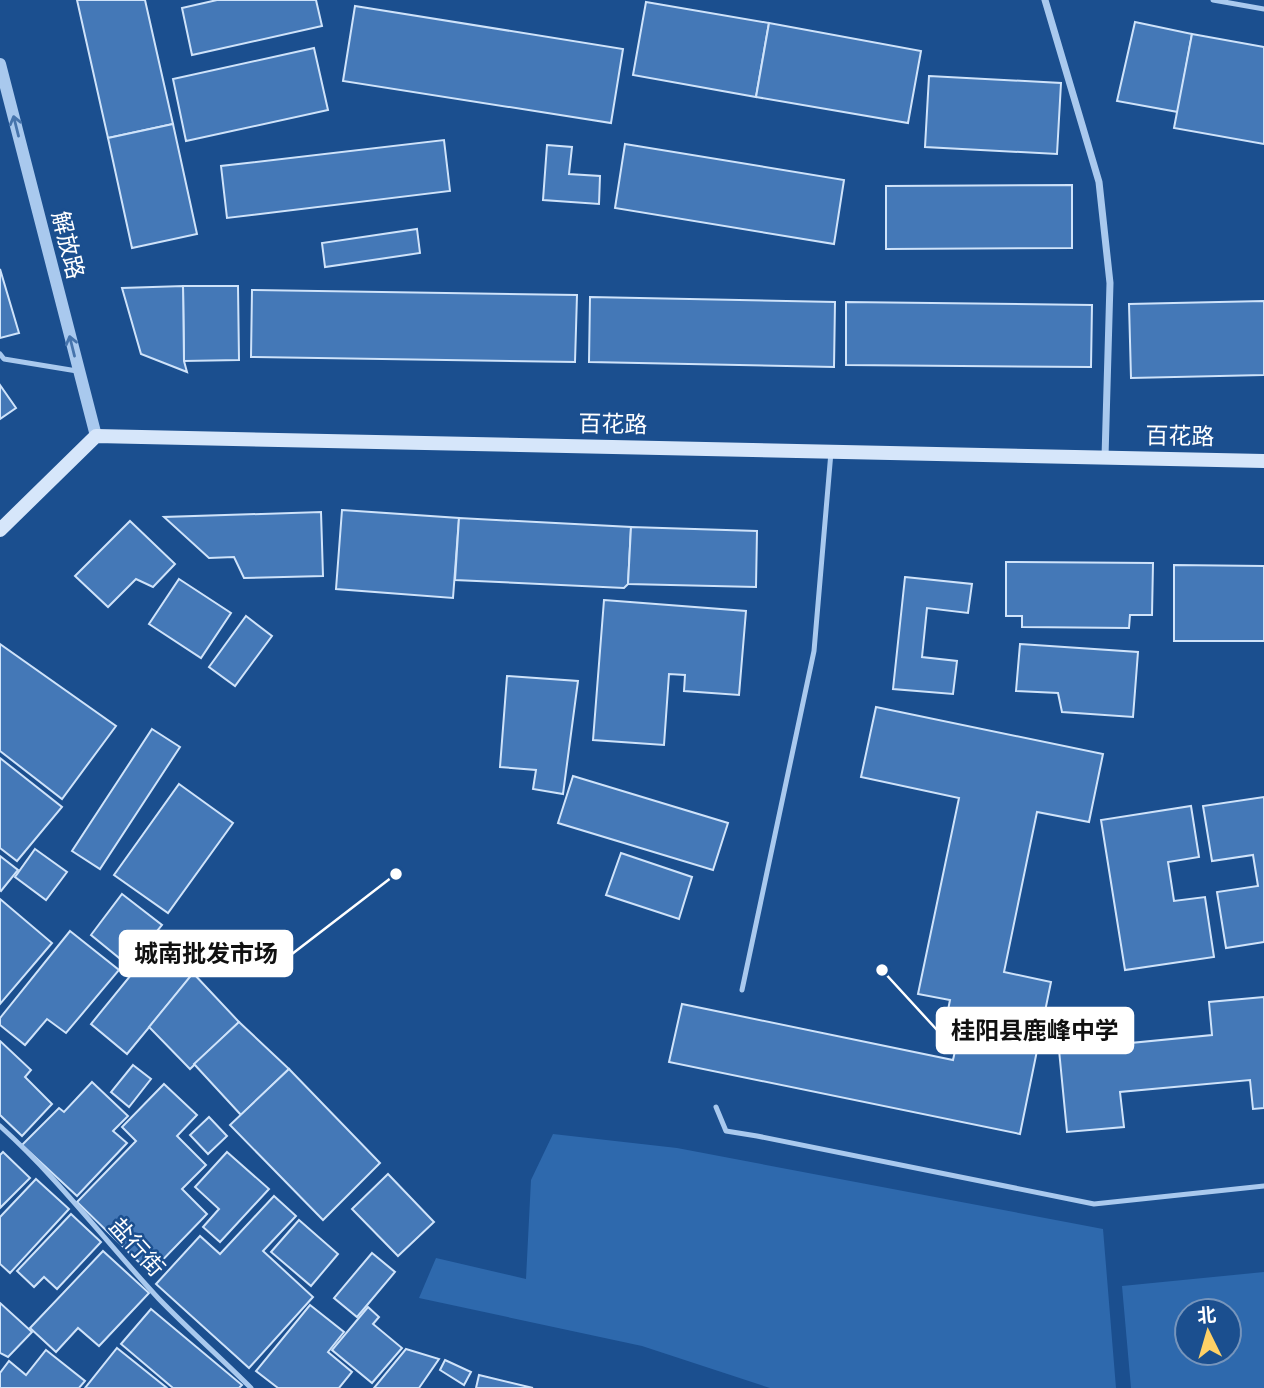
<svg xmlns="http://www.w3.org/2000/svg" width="1264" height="1388" font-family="'Public Sans','Noto Sans SC',sans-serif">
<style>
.green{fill:#2e69ad;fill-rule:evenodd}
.building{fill:#4478b7;stroke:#cfe3fa;stroke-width:2}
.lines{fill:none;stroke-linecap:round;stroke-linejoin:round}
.service{stroke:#a9c9ee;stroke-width:5}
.minor{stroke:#a9c9ee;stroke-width:7}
.tertiary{stroke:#a9c9ee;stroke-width:12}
.secondary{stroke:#d6e6fa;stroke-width:14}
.oneway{stroke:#4674ac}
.labels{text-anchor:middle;stroke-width:5;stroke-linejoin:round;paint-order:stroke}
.street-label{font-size:23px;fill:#fff;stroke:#1b4f8f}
.leader{fill:none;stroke:#fff;stroke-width:2.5}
.callout-dot{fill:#fff;stroke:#1b4f8f;stroke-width:2.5}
.callout{fill:#fff;stroke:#fff;stroke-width:2.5}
.callout-label{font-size:24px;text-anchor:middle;font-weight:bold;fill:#111}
</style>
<rect width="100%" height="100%" fill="#1b4f8f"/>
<g class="green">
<path d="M553 1134 677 1148 1103 1229 1116 1388H770L642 1346 419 1298 436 1258 526 1279 531 1180Z"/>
<path d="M1264 1272V1388H1131L1122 1286ZM1187 1311H1229V1353H1187Z"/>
</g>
<g class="building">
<path d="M77 0H145L173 124 108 138Z"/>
<path d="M217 0H316L322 26 192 55 182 8Z"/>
<path d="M646 2 769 23 756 97 633 75Z"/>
<path d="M355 6 623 49 611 123 343 81Z"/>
<path d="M1135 22 1192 34 1178 112 1117 101Z"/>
<path d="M769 23 921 51 908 123 756 97Z"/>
<path d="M1192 34 1264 47V144L1174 128Z"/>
<path d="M314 48 328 110 186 141 173 79Z"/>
<path d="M929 76 1061 83 1057 154 925 147Z"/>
<path d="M173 124 197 234 132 248 108 138Z"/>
<path d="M444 140 450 191 227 218 221 166Z"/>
<path d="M625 144 844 180 834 244 615 208Z"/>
<path d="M547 145 572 147 569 174 600 176 599 204 543 200Z"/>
<path d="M1072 185V248L886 249V186Z"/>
<path d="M417 229 420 253 325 267 322 243Z"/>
<path d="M0 269 19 333 0 338Z"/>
<path d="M183 286H238L239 360 184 361Z"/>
<path d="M183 286 184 361 187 372 141 354 122 288Z"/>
<path d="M252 290 577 295 575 362 251 357Z"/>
<path d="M590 297 835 302 834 367 589 362Z"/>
<path d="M1264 301V375L1131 378 1129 304Z"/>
<path d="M846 302 1092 305 1091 367 846 365Z"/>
<path d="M0 385 16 408 0 419Z"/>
<path d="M342 510 459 518 453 598 336 589Z"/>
<path d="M321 512 323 576 244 578 234 557 209 558 164 517Z"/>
<path d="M459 518 631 527 628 584 624 588 455 580Z"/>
<path d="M130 521 175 564 153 587 136 579 108 607 75 576Z"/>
<path d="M631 527 757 531 756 587 628 584Z"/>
<path d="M1006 562 1153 563 1152 615H1130L1129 628 1022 627V616H1006Z"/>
<path d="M1174 565 1264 566V641H1174Z"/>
<path d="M905 577 972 584 968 613 927 608 922 657 957 661 953 694 893 689Z"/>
<path d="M179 579 231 613 201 658 149 624Z"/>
<path d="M604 600 746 611 739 695 684 691 685 675 669 674 664 745 593 740Z"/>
<path d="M246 616 272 636 235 686 209 667Z"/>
<path d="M0 644 116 726 62 799 0 751Z"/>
<path d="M1020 644 1138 652 1133 717 1062 712 1058 693 1016 691Z"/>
<path d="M507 676 578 681 563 794 533 789 536 770 500 767Z"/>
<path d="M876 707 1103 754 1089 822 1037 812 1004 972 1051 982 1020 1134 669 1062 682 1004 953 1060 959 1033 944 1030 950 1000 918 994 959 798 861 777Z"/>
<path d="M152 729 180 747 100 869 72 851Z"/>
<path d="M0 758 62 807 17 861 0 848Z"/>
<path d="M573 776 728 823 713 870 558 823Z"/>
<path d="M179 784 233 823 168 913 114 875Z"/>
<path d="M1264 797V942L1226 948 1217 892 1258 886 1253 855 1212 861 1203 806Z"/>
<path d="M1191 806 1199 857 1168 862 1174 901 1205 897 1214 957 1125 970 1101 820Z"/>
<path d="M35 849 67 872 46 900 15 877Z"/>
<path d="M621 853 692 877 679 919 606 895Z"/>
<path d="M0 856 18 870 1 891 0 890Z"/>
<path d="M122 894 162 925 129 966 91 935Z"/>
<path d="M0 899 52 943 0 1004Z"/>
<path d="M70 931 119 970 66 1033 47 1019 25 1045 0 1025V1018Z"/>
<path d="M166 932 203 962 127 1054 91 1024Z"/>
<path d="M193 973 239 1022 190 1069 149 1027Z"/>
<path d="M1264 997V1108L1253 1109 1250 1080 1120 1092 1124 1127 1067 1132 1059 1050 1212 1035 1209 1002Z"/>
<path d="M239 1022 289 1069 241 1115 194 1064Z"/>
<path d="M0 1041 31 1070 25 1077 52 1104 22 1136 0 1115Z"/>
<path d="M133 1065 151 1079 129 1107 111 1092Z"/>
<path d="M289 1069 380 1163 323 1220 230 1125Z"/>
<path d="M92 1082 128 1116 113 1131 127 1143 77 1196 22 1145 59 1108 64 1112Z"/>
<path d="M164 1084 197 1115 177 1136 206 1165 182 1189 207 1214 150 1273 77 1202 136 1141 122 1127Z"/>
<path d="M209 1117 227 1136 208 1154 190 1135Z"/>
<path d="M3 1152 30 1178 0 1208V1155Z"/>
<path d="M227 1152 269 1189 220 1242 203 1227 219 1209 195 1187Z"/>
<path d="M388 1174 434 1222 398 1256 352 1209Z"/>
<path d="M36 1179 69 1209 10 1273 0 1264V1217Z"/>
<path d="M274 1196 296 1216 263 1251 313 1297 249 1368 156 1284 200 1236 220 1254Z"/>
<path d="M71 1214 101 1242 57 1289 44 1277 34 1287 17 1271Z"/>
<path d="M299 1220 338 1254 311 1286 271 1252Z"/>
<path d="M103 1251 149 1293 99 1346 78 1328 56 1352 30 1328Z"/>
<path d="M372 1253 395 1272 357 1317 334 1298Z"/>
<path d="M0 1303 32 1332 8 1357 0 1353Z"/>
<path d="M310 1305 344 1332 328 1352 352 1372 339 1388H278L256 1371Z"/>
<path d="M368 1307 379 1317 373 1324 402 1348 372 1383 332 1350Z"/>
<path d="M151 1309 242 1385 239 1388H173L121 1344Z"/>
<path d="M117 1348 167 1388H85Z"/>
<path d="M406 1349 439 1359 419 1388H374Z"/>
<path d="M46 1350 85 1381 79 1388H0V1373L9 1361 26 1375Z"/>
<path d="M445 1360 471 1372 464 1385 440 1370Z"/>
<path d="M479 1375 533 1388H476Z"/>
</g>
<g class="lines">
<g class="service">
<path d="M1213 0 1264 9"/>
<path d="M0 354 4 359 77 371"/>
<path d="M742 990 814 651 831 452"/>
<path d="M716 1107 726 1131 757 1136 1094 1204 1264 1186"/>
<path d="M0 1126C58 1178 106 1242 159 1299 189 1330 221 1358 251 1388"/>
</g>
<path class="minor" d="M1045 0 1099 182 1110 283 1105 457"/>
<path class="tertiary" d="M0 64 96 436"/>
<path class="secondary" d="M0 530 96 436 1264 461"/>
</g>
<defs><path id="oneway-shaft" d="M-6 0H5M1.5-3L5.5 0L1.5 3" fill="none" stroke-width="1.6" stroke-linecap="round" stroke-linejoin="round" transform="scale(1.75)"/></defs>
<g class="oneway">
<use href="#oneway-shaft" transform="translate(16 126) rotate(-104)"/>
<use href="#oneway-shaft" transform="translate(72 346) rotate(-104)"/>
</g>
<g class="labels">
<g class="street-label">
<text transform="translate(68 245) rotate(76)" y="8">解放路</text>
<text transform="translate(613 424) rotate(1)" y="8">百花路</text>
<text transform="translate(1180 436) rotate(1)" y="8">百花路</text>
<text transform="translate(137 1247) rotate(48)" y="8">盐行街</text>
</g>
</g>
<path class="leader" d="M396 874L292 954M882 970L937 1030"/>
<g class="callout-dot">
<circle cx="396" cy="874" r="7"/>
<circle cx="882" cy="970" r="7"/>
</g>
<g class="callout">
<rect x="120" y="931" width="172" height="45" rx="7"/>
<rect x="937" y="1008" width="196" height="45" rx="7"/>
</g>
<g class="callout-label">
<text x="206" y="962">城南批发市场</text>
<text x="1035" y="1039">桂阳县鹿峰中学</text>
</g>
<g transform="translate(1208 1332) rotate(355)"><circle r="33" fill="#1b4f8f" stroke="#7695bc" stroke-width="2"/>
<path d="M0-5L12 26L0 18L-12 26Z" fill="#ffd166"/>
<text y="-10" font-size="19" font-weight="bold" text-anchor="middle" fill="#ffffff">北</text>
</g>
</svg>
